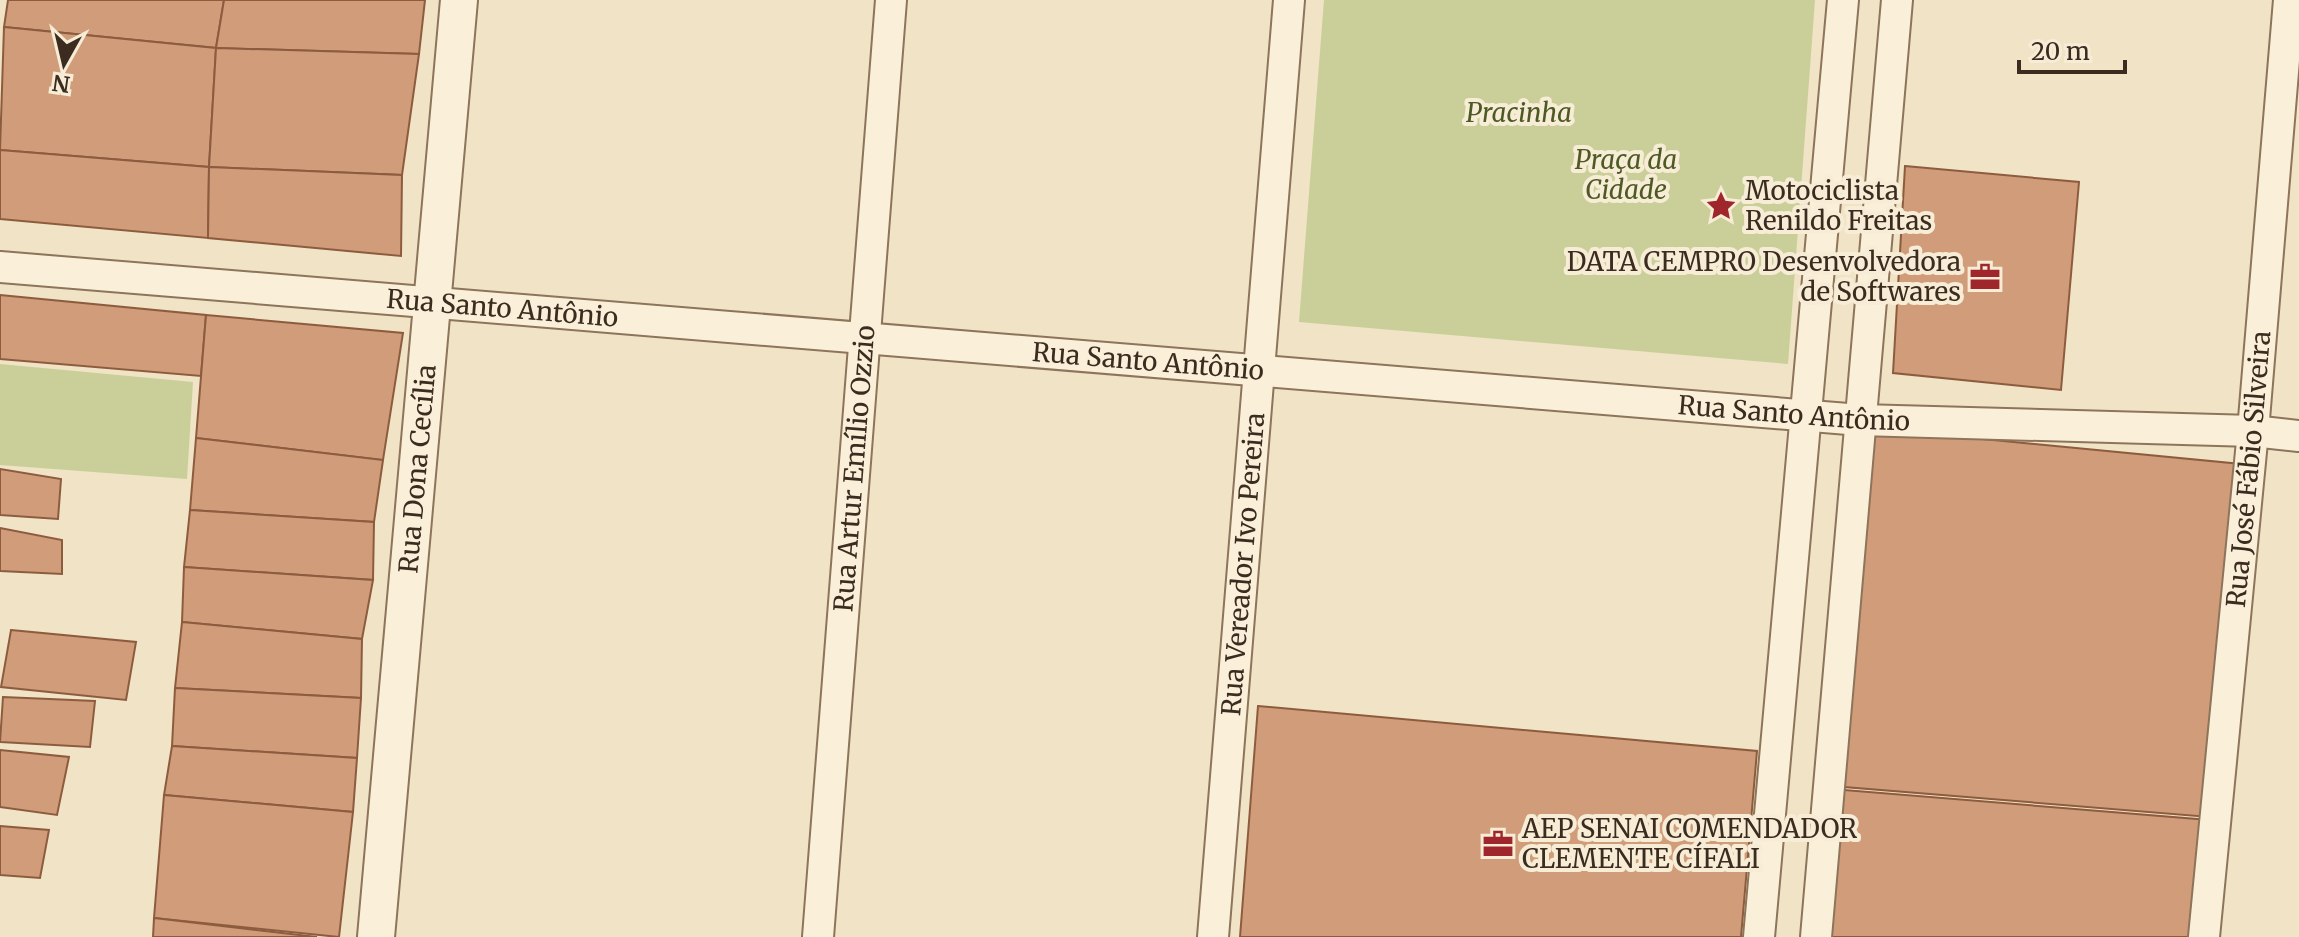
<svg xmlns="http://www.w3.org/2000/svg" width="2299" height="937" font-family="Merriweather,serif">
<style>
.green{fill:#cacf99}
.building{fill:#d09c7a;stroke:#8d5c3f;stroke-width:2}
.lines{fill:none;stroke-linecap:round;stroke-linejoin:round}
.minor-casing{stroke:#8d745a;stroke-width:34}
.tertiary-casing{stroke:#8d745a;stroke-width:40}
.minor{stroke:#faf0da;stroke-width:30}
.tertiary{stroke:#faf0da;stroke-width:36}
.labels{text-anchor:middle;stroke-width:8;stroke-linejoin:round;paint-order:stroke}
.park-label{font-size:26px;font-style:italic;fill:#4d5a24;stroke:#f7edd6}
.poi-label{font-size:26px;fill:#3c2c1f;stroke:#f7edd6;text-anchor:start}
.street-label{font-size:26px;fill:#3c2c1f;stroke:#f7edd6}
</style>
<rect width="100%" height="100%" fill="#f0e3c6"/>
<g class="green">
<path d="M1324 0H1815L1788 364 1299 322Z"/>
<path d="M0 364 193 382 187 479 0 465Z"/>
</g>
<g class="building">
<path d="M8 0H224L216 48 4 27Z"/>
<path d="M224 0H425L419 54 216 48Z"/>
<path d="M4 27 216 48 209 167 0 150Z"/>
<path d="M216 48 419 54 402 175 209 167Z"/>
<path d="M0 150 209 167 208 238 0 219Z"/>
<path d="M1905 166 2079 182 2061 390 1893 373Z"/>
<path d="M209 167 402 175 401 256 208 238Z"/>
<path d="M0 295 206 315 201 376 0 359Z"/>
<path d="M206 315 403 333 383 460 196 438Z"/>
<path d="M1870 428 2241 464 2209 817 1832 786Z"/>
<path d="M196 438 383 460 374 522 190 510Z"/>
<path d="M0 469 61 479 58 519 0 515Z"/>
<path d="M190 510 374 522 373 580 184 567Z"/>
<path d="M0 528 62 540V574L0 571Z"/>
<path d="M184 567 373 580 362 639 182 622Z"/>
<path d="M182 622 362 639 361 698 175 688Z"/>
<path d="M11 630 136 642 126 700 1 687Z"/>
<path d="M175 688 361 698 357 758 172 746Z"/>
<path d="M3 697 95 701 90 747 0 742Z"/>
<path d="M1258 706 1757 751 1741 937H1240Z"/>
<path d="M172 746 357 758 353 812 164 795Z"/>
<path d="M0 750 69 757 57 815 0 807Z"/>
<path d="M1832 789 2209 820 2197 937H1823Z"/>
<path d="M164 795 353 812 339 937 154 918Z"/>
<path d="M0 826 49 830 40 878 0 875Z"/>
<path d="M154 918 317 937H153Z"/>
</g>
<g class="lines">
<g class="minor-casing">
<g id="minor">
<path id="s1" d="M0 267 1860 420 2253 431 2299 436"/>
<path id="s2" d="M818 937 891 0"/>
<path id="s3" d="M1213 937 1289 0"/>
<path d="M1759 937 1843 0"/>
<path d="M1816 937 1897 0"/>
<path id="s4" d="M2204 937 2253 431 2289 0"/>
</g>
</g>
<g class="tertiary-casing">
<g id="tertiary">
<path id="s5" d="M376 937 459 0"/>
</g>
</g>
<use href="#minor" class="minor"/>
<use href="#tertiary" class="tertiary"/>
</g>
<defs>
<g id="sight-bare" transform="scale(2.4)"><path d="M0-6L1.8-2.2L6-1.7L2.9 1.2L3.7 5.4L0 3.3L-3.7 5.4L-2.9 1.2L-6-1.7L-1.8-2.2Z" fill="#9f272b" stroke="#f7edd6" stroke-width="2.5" paint-order="stroke"/></g>
<g id="office-bare" transform="scale(2.4)"><path d="M-6-3h4V-5.5h4V-3h4V5H-6ZM-1-4.5V-3h2v-1.5ZM-6 0V1H6V0Z" fill="#9f272b" stroke="#f7edd6" stroke-width="2.5" paint-order="stroke"/></g>
</defs>
<g fill-rule="evenodd">
<use href="#sight-bare" x="1721" y="206"/>
<use href="#office-bare" x="1985" y="277"/>
<use href="#office-bare" x="1498" y="844"/>
</g>
<g class="labels">
<g class="park-label">
<text x="1519" y="122">Pracinha</text>
<text x="1626" y="169">Praça da<tspan x="1626" dy="30">Cidade</tspan></text>
</g>
<g class="poi-label">
<text x="1745" y="200">Motociclista<tspan x="1745" dy="30">Renildo Freitas</tspan></text>
<text x="1961" y="271" text-anchor="end">DATA CEMPRO Desenvolvedora<tspan x="1961" dy="30">de Softwares</tspan></text>
<text x="1522" y="838">AEP SENAI COMENDADOR<tspan x="1522" dy="30">CLEMENTE CÍFALI</tspan></text>
</g>
<g class="street-label">
<text dy="9" stroke="none"><textPath href="#s1" startOffset="504">Rua Santo Antônio</textPath></text>
<text dy="9" stroke="none"><textPath href="#s1" startOffset="1152">Rua Santo Antônio</textPath></text>
<text dy="9" stroke="none"><textPath href="#s1" startOffset="1800">Rua Santo Antônio</textPath></text>
<text dy="9" stroke="none"><textPath href="#s2" startOffset="470">Rua Artur Emílio Ozzio</textPath></text>
<text dy="9" stroke="none"><textPath href="#s5" startOffset="470">Rua Dona Cecília</textPath></text>
<text dy="9" stroke="none"><textPath href="#s4" startOffset="470">Rua José Fábio Silveira</textPath></text>
<text dy="9" stroke="none"><textPath href="#s3" startOffset="374">Rua Vereador Ivo Pereira</textPath></text>
</g>
</g>
<g transform="translate(64 64) rotate(188)" stroke="#f7edd6" stroke-width="6" paint-order="stroke">
<path d="M0-6L14 30L0 20L-14 30Z" fill="#3c2c1f"/>
<text y="-12" font-size="22" font-weight="bold" text-anchor="middle" fill="#3c2c1f">N</text>
</g>
<path d="M2019 60v12h106v-12" fill="none" stroke="#3c2c1f" stroke-width="4"/>
<text x="2031" y="60" font-size="24" fill="#3c2c1f" stroke="#f7edd6" stroke-width="6" paint-order="stroke">20 m</text>
</svg>
